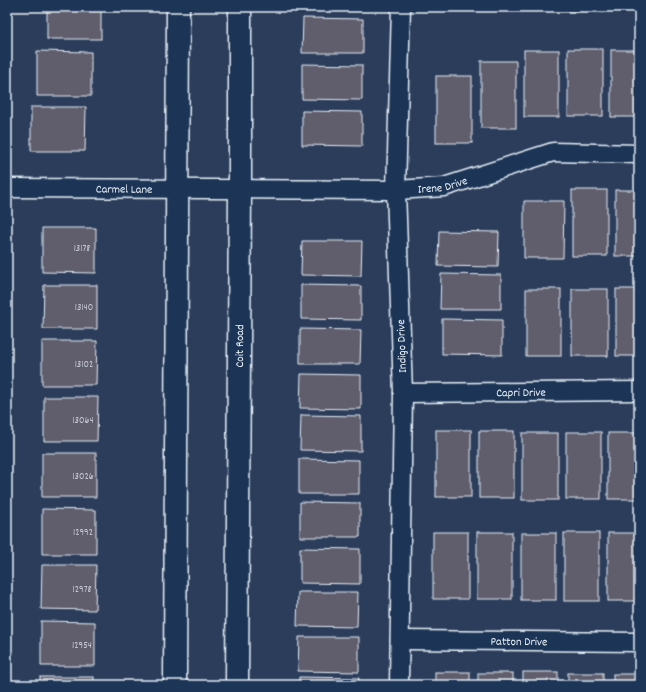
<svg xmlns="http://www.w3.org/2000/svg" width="646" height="692" font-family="Dekko,sans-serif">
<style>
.building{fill:#615d6d;stroke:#e8f1f8}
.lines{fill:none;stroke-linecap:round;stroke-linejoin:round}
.street-casing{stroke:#e8f1f8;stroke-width:21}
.secondary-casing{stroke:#e8f1f8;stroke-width:25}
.street{stroke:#1d3557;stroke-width:18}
.secondary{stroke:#1d3557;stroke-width:22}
.labels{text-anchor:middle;stroke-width:4;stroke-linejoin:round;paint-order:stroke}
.number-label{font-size:10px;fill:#c6ccd5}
.street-label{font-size:12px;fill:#e8f1f8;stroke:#1d3557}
</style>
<rect width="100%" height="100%" fill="#2b3d5b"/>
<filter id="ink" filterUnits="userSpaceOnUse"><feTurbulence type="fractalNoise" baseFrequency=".025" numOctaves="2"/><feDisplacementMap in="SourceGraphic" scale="8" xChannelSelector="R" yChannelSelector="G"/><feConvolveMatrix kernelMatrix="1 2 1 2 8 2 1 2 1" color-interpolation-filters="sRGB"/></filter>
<g filter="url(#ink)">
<g class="building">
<rect x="47" y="7" width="54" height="32"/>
<path d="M303 7H363V8Z"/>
<rect x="482" y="7" width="35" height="1"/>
<rect x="526" y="7" width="35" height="2"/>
<rect x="569" y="7" width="36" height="4"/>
<rect x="613" y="7" width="26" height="5"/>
<path d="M303 18 363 19V53H302Z"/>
<rect x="568" y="49" width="35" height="67"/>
<rect x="524" y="50" width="35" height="67"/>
<rect x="611" y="50" width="28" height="67"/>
<path d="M37 51 91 52V96H37Z"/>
<rect x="481" y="61" width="35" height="67"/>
<path d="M302 64 362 65V100L302 99Z"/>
<rect x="436" y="76" width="36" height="67"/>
<path d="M31 107H86L85 151H31Z"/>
<path d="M302 111 362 112V146L302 145Z"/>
<rect x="572" y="190" width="35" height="66"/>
<rect x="615" y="190" width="24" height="66"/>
<path d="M524 201H564L563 258H524Z"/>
<path d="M42 228H96V273L42 272Z"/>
<path d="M439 231 499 232 498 267 438 266Z"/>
<path d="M302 241H362L361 276 301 275Z"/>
<path d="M441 274 501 275V309H440Z"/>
<path d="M44 285H97V329H43Z"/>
<path d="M301 285 361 286V320L301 319Z"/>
<rect x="526" y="289" width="35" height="67"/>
<rect x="572" y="289" width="36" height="67"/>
<rect x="616" y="289" width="23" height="67"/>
<path d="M442 319 502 320V355L442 354Z"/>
<path d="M300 329 361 330 360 364H300Z"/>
<path d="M42 341H97L96 385H42Z"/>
<path d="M301 374 361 375V409L300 408Z"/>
<path d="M44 397H98L97 441H44Z"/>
<path d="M301 415 361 416V451L300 450Z"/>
<rect x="436" y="430" width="35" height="67"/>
<rect x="479" y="431" width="35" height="67"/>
<rect x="566" y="432" width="35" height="67"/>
<rect x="522" y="433" width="36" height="67"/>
<rect x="608" y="433" width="31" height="66"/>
<rect x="42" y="453" width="54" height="44"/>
<path d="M299 459 359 460V494H299Z"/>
<path d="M300 502 360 503V537H300Z"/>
<path d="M42 509 96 510V554H42Z"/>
<rect x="433" y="532" width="35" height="67"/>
<rect x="477" y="532" width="35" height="67"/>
<rect x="521" y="533" width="35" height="67"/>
<rect x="564" y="533" width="35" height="68"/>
<rect x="608" y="533" width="31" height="68"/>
<path d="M300 548 360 549V584L300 583Z"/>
<path d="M42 565H96L95 610 41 609Z"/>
<path d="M298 592H358L357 627 297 626Z"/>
<path d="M41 621 95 622V666H41Z"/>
<path d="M299 637H359V672L298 671Z"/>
<rect x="435" y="672" width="35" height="13"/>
<rect x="523" y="672" width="35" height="13"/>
<rect x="478" y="673" width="35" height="12"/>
<rect x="568" y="673" width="35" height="12"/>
<rect x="613" y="674" width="26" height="11"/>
<rect x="40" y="677" width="54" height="8"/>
<path d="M299 677 359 678V685H299Z"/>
</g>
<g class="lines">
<g class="street-casing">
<g id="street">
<path id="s1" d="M7 188 396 190 444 187 553 152 639 154"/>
<path id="s2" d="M403 393 639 391"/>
<path id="s3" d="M400 640 639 642"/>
<path d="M399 685 403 393 396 190 401 7"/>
</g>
</g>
<g class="secondary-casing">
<g id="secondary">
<path d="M175 685 178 7"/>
<path id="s4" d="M237 685 240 190V7"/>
</g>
</g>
<use href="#street" class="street"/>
<use href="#secondary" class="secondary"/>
</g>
</g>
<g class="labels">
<g class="number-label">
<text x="82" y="251">13178</text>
<text x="84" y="310">13140</text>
<text x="84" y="367">13102</text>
<text x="83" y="423">13064</text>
<text x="83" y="479">13026</text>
<text x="83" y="535">12992</text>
<text x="82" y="592">12978</text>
<text x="82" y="648">12954</text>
</g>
<g class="street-label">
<text dy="4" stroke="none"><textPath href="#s1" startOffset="436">Irene Drive</textPath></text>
<text dy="4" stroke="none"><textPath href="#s1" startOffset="117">Carmel Lane</textPath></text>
<text dy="4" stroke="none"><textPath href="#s4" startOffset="339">Coit Road</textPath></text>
<text transform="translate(401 346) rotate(-92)" y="4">Indigo Drive</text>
<text dy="4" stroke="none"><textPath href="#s2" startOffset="118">Capri Drive</textPath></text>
<text dy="4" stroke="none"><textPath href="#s3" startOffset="119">Patton Drive</textPath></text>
</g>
</g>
<rect width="646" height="692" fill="none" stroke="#1d3557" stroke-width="24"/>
<rect x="12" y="12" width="622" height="668" fill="none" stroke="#e8f1f8" stroke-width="1.5" filter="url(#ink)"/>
</svg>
